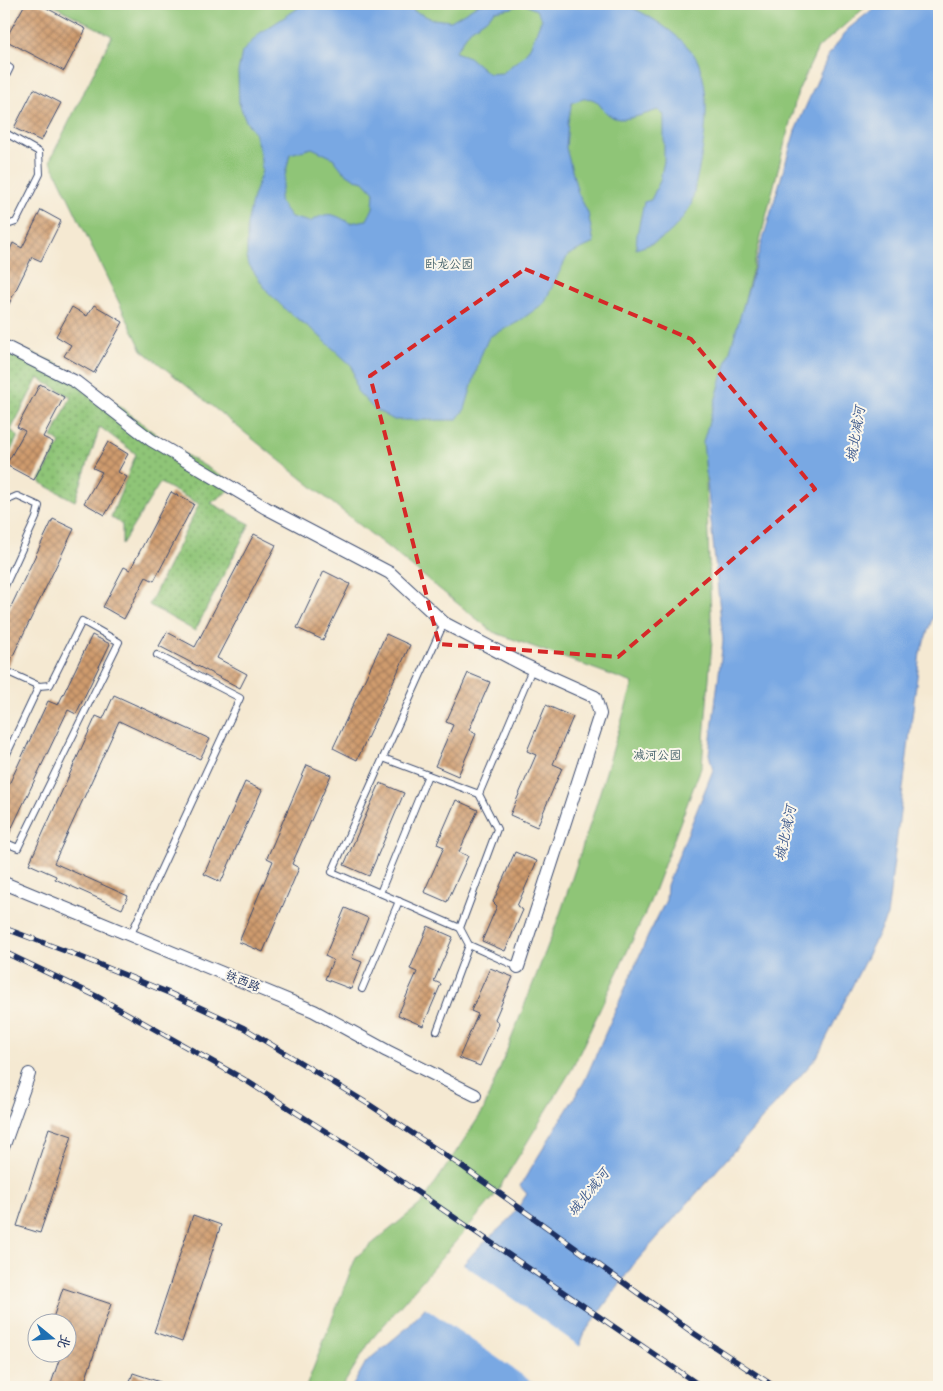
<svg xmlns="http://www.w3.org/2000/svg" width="943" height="1391" font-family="'Shantell Sans','LXGW WenKai TC',sans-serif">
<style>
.green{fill:#8fc577;stroke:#557a6a}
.garden{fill:url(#garden-dots);stroke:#557a6a}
.water{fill:#79a8e3;stroke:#4a6ca0;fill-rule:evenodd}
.pier{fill:#f5e9d2}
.building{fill:url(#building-cross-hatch)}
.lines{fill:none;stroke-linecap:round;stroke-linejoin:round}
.service-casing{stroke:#3c4b6f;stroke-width:8}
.minor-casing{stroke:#3c4b6f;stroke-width:14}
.service{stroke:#fff;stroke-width:6}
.minor{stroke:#fff;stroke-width:12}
.rail-casing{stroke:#1b2f5e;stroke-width:5.5}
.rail{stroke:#fbf7ec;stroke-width:4;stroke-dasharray:11;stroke-linecap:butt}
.marked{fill:none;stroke:#d62828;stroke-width:4;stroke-dasharray:10 6;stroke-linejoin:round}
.labels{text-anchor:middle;stroke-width:4;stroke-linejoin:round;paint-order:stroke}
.park-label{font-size:12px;fill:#3e5c66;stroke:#fbf7ec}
.street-label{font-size:12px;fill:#1b2f5e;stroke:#fbf7ec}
.water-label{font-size:14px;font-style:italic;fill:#3c598d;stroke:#fbf7ec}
</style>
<defs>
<pattern id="garden-dots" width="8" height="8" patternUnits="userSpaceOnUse" patternTransform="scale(1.25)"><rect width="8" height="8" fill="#8fc577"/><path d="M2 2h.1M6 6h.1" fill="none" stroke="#74a065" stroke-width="1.8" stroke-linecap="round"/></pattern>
<pattern id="building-cross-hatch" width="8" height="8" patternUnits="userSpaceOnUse" patternTransform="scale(1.25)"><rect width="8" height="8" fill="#cf9b6d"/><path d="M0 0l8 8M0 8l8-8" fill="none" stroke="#a77f5d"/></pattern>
</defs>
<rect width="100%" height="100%" fill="#fbf7ec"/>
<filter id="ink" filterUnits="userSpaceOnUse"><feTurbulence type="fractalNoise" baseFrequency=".02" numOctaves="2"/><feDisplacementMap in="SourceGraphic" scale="10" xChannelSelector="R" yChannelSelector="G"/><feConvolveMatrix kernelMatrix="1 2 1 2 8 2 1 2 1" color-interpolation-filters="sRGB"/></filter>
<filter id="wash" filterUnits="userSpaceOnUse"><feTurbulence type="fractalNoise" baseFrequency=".0096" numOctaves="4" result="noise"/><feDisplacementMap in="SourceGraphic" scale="20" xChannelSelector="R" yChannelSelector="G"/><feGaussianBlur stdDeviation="1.12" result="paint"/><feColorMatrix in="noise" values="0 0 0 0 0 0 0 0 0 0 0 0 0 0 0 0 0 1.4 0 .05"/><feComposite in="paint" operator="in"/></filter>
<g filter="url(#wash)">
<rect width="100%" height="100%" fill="#f5e9d2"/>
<path class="green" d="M51 4H869L818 48 798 91 705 457 712 641 702 765 648 907 572 1069 493 1198 371 1340 342 1387H306L356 1257 422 1203 483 1111 559 917 592 818 633 683 493 632 142 350 50 160 112 36Z"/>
<path class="garden" d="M4 342 56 363 90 383 171 446 237 485 211 503 250 524 195 631 149 605 199 504 160 483 122 544V525L111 517 136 454 100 427 75 501 39 482 60 443 52 437 71 397 38 378 11 430 18 436 4 465Z"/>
<g class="water">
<path d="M300 4H409L414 11 432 19 451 21 479 4H521L512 8 495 11 485 20 470 30 455 52 469 57 489 74 503 73C510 66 517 62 524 55 533 46 536 30 542 19L536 10 524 4H621C643 9 690 41 698 62 713 98 704 146 696 182 694 190 693 198 691 205 688 211 676 227 670 232 661 241 648 245 636 249L637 235 644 202 651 200 660 181 664 161V115L658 110C648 113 624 122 615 118 596 111 602 89 572 103L568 122 566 148 578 193 588 213 594 243 568 255 544 303 518 322 489 337 481 355 465 409 456 420H394L373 408 357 391 352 366 314 331 287 311 268 292 247 262V224L253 197 262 171 260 152 254 132 246 121 239 103 238 72 242 52 260 33 297 9ZM312 148 333 158 343 171 355 179 364 181 374 192 373 208 367 220 350 223C332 213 328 211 310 222L291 217 279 201 290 154Z"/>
<path d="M879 4H939V600L920 653 887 916 817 1057 634 1264 585 1332 564 1387H352L366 1362 408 1327 477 1249 511 1218 527 1194 520 1186 584 1082 648 936 666 900 667 885 713 770 709 754 723 641 703 442 795 131 828 56 848 29Z"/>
</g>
<path class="pier" d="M462 1263 582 1348 566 1387H539L423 1306Z"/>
<g id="blocks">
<g class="building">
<path d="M25 4H39L86 29 64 71 5 40Z"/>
<path d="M34 89 61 103 41 141 14 128Z"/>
<path d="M41 210 61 221 41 261 32 257 4 314V262L13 243 22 248Z"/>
<path d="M94 305 123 322 94 373 64 356 71 345 56 336 72 307 87 316Z"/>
<path d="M40 384 64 397 43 437 53 442 34 480 6 465 25 431 17 427Z"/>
<path d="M108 442 128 454 118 472 127 477 105 515 84 503 102 472 93 468Z"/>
<path d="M171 492 194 504 154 581 146 577 124 619 103 607 124 567 130 570Z"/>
<path d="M53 519 74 529 8 666 4 665V621Z"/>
<path d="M254 534 276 545 217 658 247 674 240 688 159 646 167 632 195 647Z"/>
<path d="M324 571 350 584 323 640 297 628Z"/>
<path d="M386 634 410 645 357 760 333 748Z"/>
<path d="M92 635 110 644 76 714 68 710 7 838 4 837V795L48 701 58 705Z"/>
<path d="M468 673 490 682 469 730 476 734 458 776 435 766 453 725 446 722Z"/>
<path d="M114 695 210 739 200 759 119 721 54 863 128 896 122 909 55 879 56 876 29 864 96 716 103 719Z"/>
<path d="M546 705 573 717 553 764 562 768 537 827 510 815 536 755 527 751Z"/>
<path d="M307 765 331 775 292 864 299 868 263 952 239 942 273 861 267 858Z"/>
<path d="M245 782 262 790 221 882 204 874Z"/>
<path d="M380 783 404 793 369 876 344 865Z"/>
<path d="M456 800 478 810 459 852 468 856 447 902 424 892 444 847 437 844Z"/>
<path d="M515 852 537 861 517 906 523 910 505 951 482 941 497 906 493 902Z"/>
<path d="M345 908 368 918 352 958 362 962 351 989 325 979 333 960 325 956Z"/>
<path d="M428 926 453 937 434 981 441 984 423 1026 398 1015 417 972 410 969Z"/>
<path d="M490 968 513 977 495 1019 499 1024 480 1066 459 1058 478 1014 471 1011Z"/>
<path d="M49 1128 72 1136 40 1233 17 1226Z"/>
<path d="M193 1215 221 1225 182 1342 154 1332Z"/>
<path d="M63 1288 111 1304 83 1387H50L61 1354H68V1324H51Z"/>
<path d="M133 1373 169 1385V1387H128Z"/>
</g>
</g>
</g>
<g filter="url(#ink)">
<use href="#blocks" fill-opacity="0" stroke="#3c4b6f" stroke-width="1"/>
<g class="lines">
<g class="service-casing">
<g id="service">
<path d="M4 64 10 68 4 80"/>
<path d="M4 132 39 152 40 174 16 222 4 226"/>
<path d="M4 508 8 500 17 496 39 506 36 518 4 588"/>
<path d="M444 623 383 758 479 794"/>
<path d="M4 670 39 686 50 685 82 621 119 642 18 848 4 842"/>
<path d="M383 758 332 872 460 928"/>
<path d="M4 760 39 686"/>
<path d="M380 893 428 775"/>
<path d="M131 934 240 698 157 655"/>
<path d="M469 945 518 967"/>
<path d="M362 989 399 901"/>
<path d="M437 1031 469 945 460 928 497 829 479 794 532 669"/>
</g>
</g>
<g class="minor-casing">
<g id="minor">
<path d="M4 346 76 382 151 440 266 508 390 573 444 623 524 665 595 697 600 714 518 967"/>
<path d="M4 883 314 1011 387 1051 475 1095"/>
<path d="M4 1145 29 1074"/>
</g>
</g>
<use href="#service" class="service"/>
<use href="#minor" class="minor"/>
<g class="rail-casing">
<g id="rail">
<path d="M4 928 76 955 169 993 244 1028 370 1105 463 1167 692 1332 775 1387"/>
<path d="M4 952 96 996 245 1080 366 1157 702 1387"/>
</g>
</g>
<use href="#rail" class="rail"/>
</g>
</g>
<path class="marked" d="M525 269 691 339 815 489 618 657 439 644 370 376Z"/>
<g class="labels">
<g class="park-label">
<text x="449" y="268">卧龙公园</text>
<text x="657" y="759">减河公园</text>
</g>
<g class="street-label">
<text transform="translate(243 981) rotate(23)" y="4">铁西路</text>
</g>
<g class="water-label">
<text transform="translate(855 434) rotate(-80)" y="5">城北减河</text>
<text transform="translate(785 833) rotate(-78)" y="5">城北减河</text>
<text transform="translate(588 1192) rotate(-51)" y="5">城北减河</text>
</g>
</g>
<rect width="943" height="1391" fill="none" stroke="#fbf7ec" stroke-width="20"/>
<g transform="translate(52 1338) rotate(108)"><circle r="24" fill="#fbf7ec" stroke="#a1a7b3"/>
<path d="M0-4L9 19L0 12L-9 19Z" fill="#1f6fb2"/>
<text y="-8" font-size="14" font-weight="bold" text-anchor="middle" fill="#1b2f5e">北</text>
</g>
</svg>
